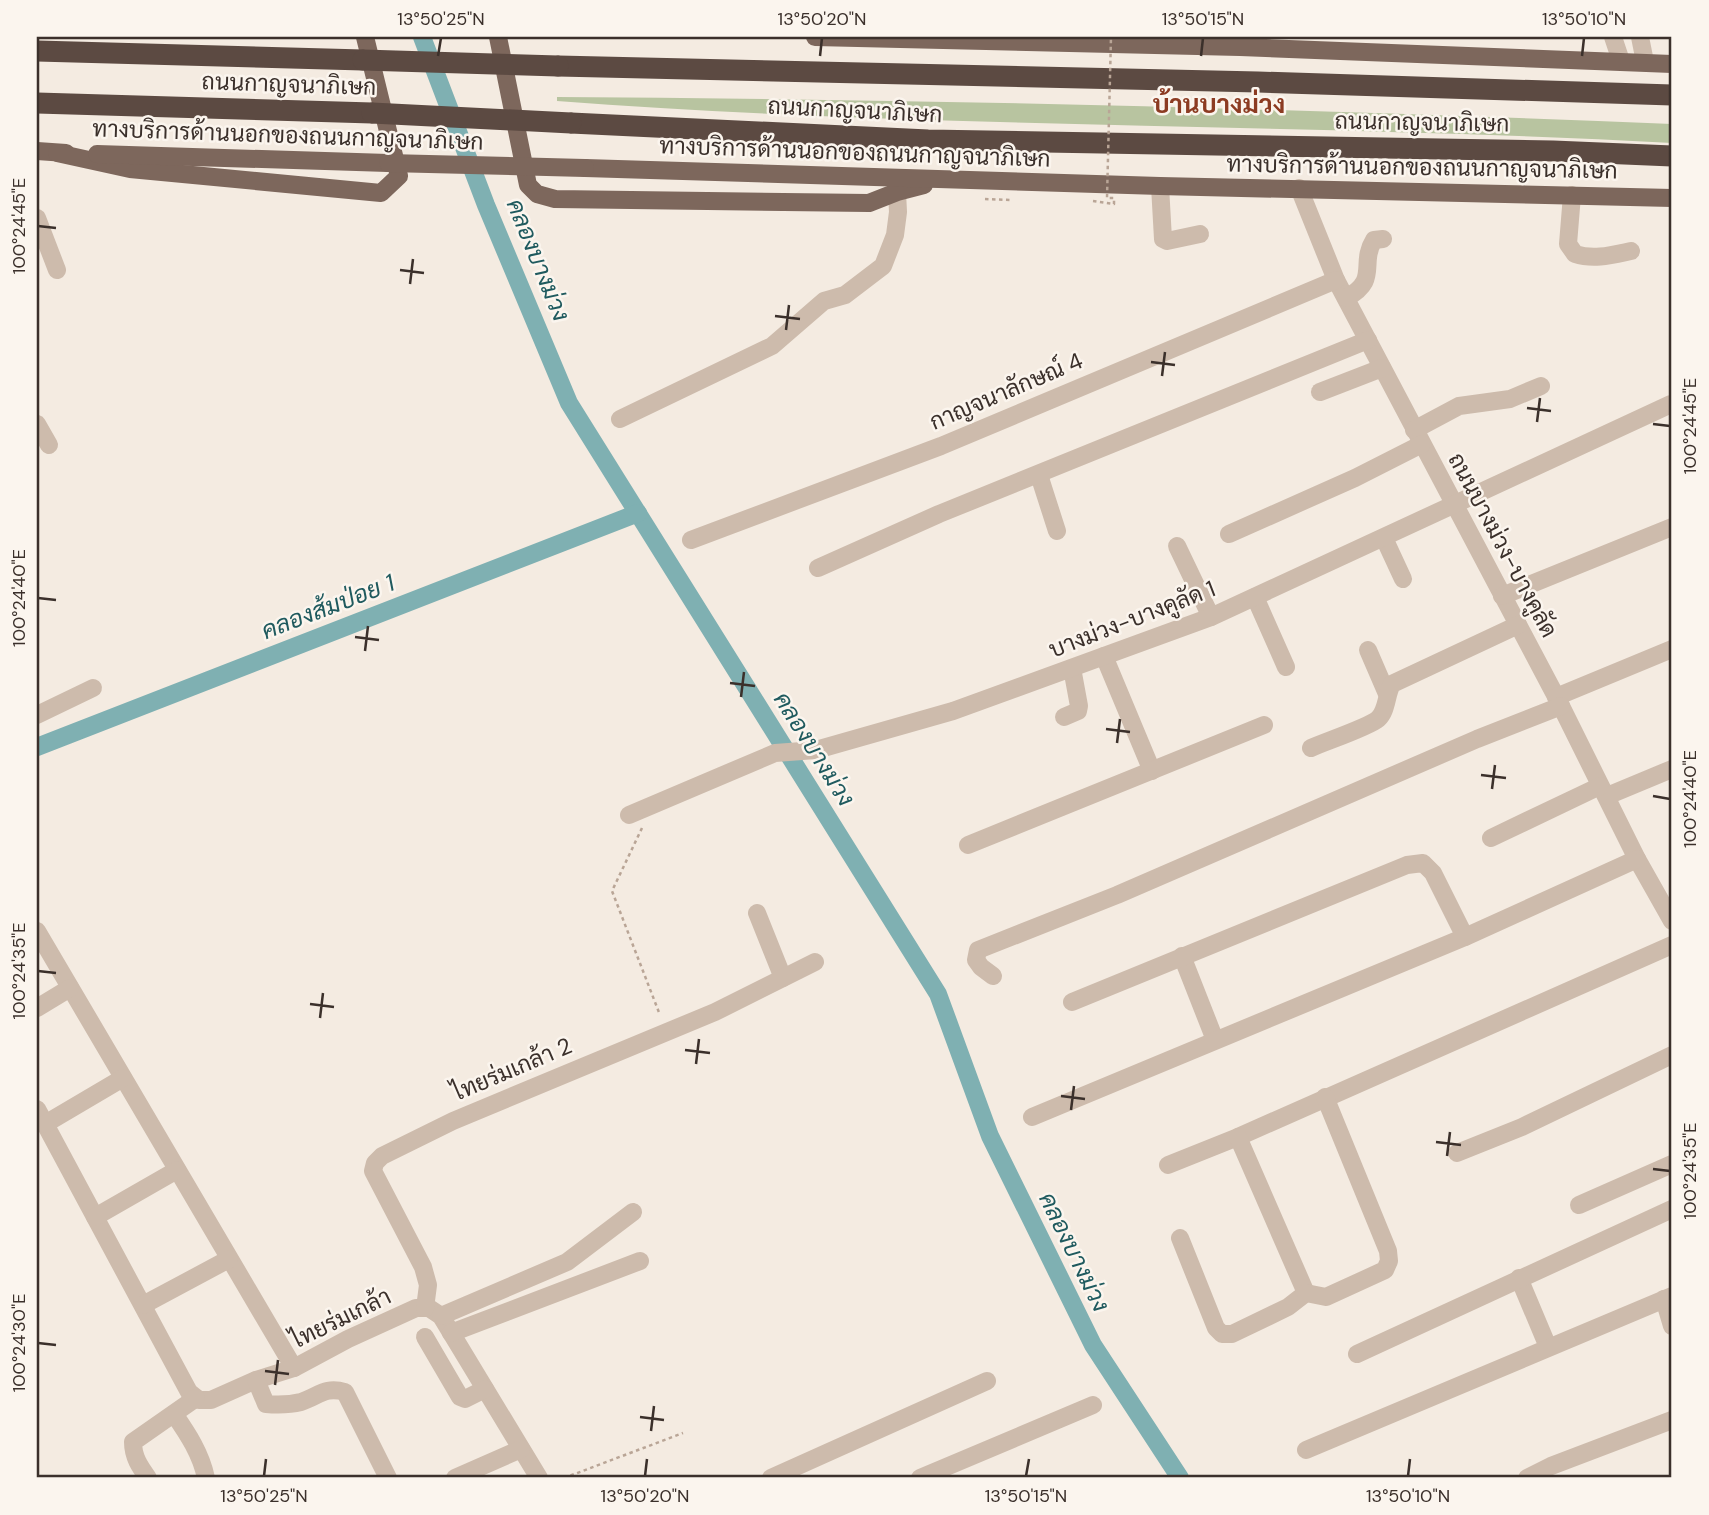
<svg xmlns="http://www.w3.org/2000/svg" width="1709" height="1515" font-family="'DM Sans',Sarabun,sans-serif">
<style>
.grass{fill:#b8c4a0}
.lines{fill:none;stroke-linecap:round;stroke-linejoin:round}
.canal{stroke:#7fb0b2;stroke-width:18}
.path{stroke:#b9a596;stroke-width:2.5;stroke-dasharray:3.5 3.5;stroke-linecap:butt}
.minor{stroke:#cdbbac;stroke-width:18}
.major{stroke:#7d675c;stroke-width:18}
.highway{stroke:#5c4a42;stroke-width:21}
.path-bridge{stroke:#b9a596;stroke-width:2.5;stroke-dasharray:3.5 3.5;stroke-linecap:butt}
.major-bridge{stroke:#7d675c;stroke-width:18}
.highway-bridge{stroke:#5c4a42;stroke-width:21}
.ticks{fill:none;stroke:#3b302b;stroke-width:2.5}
.labels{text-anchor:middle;stroke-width:5;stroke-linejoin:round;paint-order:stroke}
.street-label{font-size:23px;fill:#3b302b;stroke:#fbf5ee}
.water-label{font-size:24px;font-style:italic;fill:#1f5a5e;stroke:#fbf5ee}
.quarter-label{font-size:26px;font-weight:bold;fill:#8c3b22;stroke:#fbf5ee}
.neatline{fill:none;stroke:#3b302b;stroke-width:2.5}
.ticks-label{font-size:18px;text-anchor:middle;fill:#3b302b}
</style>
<rect width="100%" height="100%" fill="#f4ebe1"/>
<path class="grass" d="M557 97C929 99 1301 109 1672 124V143C1301 123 928 129 557 101Z"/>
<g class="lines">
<g class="canal">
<path d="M422 37 486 205 569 403 938 994 990 1136 1093 1345 1180 1478"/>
<path d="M37 747 638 513"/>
</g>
<g class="path">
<path d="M985 199 1010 200"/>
<path d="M642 828 612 891 660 1015"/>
<path d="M564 1478 683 1433"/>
</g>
<g class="minor">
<path d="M1613 37 1621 61"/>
<path d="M1640 37 1645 62"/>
<path d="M1160 186 1163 239 1167 241 1200 234"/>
<path d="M1299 188 1336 280 1561 706 1637 859 1672 921"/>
<path d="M1572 195 1568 244 1575 254C1594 260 1612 255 1631 251"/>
<path d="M37 218 57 270"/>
<path d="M1346 298C1380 280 1359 264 1374 240L1383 239"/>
<path d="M1320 392 1382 368"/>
<path d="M620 419 772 346 824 301 845 295 883 266 895 235 898 212 897 192"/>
<path d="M37 424 49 445"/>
<path d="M1414 430 1459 406 1510 399 1541 386"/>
<path d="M1039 475 1057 531"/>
<path d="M1229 534 1355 478 1422 444"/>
<path d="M1384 538 1403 579"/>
<path d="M691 540 941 446 1336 280"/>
<path d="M1177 546 1211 617"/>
<path d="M818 568 939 514 1368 340"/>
<path d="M1502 596 1672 527"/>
<path d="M1255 597 1286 667"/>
<path d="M1368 650 1387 694"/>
<path d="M1104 656 1152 771"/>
<path d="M1556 697 1672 649"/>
<path d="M37 715 93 688"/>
<path d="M1064 717 1078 711 1079 706 1072 668"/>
<path d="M1311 748C1324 742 1369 727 1378 719 1387 711 1386 695 1392 684L1518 625"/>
<path d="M1607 796 1672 769"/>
<path d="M629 815 775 753 816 750 953 711 1211 617 1671 404"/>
<path d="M1491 838 1600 786"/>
<path d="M968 845 1264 725"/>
<path d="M757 913 783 978"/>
<path d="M37 931 294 1368"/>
<path d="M1182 956 1215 1040"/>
<path d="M993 976 981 967 976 960 978 950 1117 895 1477 739 1561 706"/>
<path d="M1072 1002 1407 865 1423 863 1433 873 1465 937"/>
<path d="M37 1008 70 988"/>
<path d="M37 1109 189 1392 199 1400H211L256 1380 294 1368 348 1339 416 1308H429L441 1316 539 1478"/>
<path d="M1032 1117 1465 937 1637 859"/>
<path d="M45 1124 123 1078"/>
<path d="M1457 1153 1522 1127 1672 1055"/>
<path d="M1168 1165 1238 1137 1672 945"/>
<path d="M1579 1205 1672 1164"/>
<path d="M95 1217 177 1170"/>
<path d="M1180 1238 1216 1328 1222 1334H1232L1288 1307 1306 1293 1238 1137"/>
<path d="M1519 1278 1548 1347"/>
<path d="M1306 1293 1326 1297 1385 1270 1389 1261 1388 1251 1325 1097"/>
<path d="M1664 1299 1672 1326"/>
<path d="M143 1305 229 1259"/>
<path d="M425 1308 428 1285 423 1267 373 1171 375 1163 382 1156 453 1121 715 1012 815 962"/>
<path d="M441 1316 567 1262 633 1212"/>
<path d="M451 1333 640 1261"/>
<path d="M425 1337 460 1397 465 1399 485 1389"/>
<path d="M1357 1354 1672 1209"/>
<path d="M256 1380 266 1404C278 1405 289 1405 301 1402 319 1396 325 1386 345 1392L388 1478"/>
<path d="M174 1414C188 1434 201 1454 206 1478"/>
<path d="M1306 1450 1672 1296"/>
<path d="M148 1478C140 1467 133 1457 133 1442L196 1398"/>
<path d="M455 1478 521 1449"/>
<path d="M771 1478 987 1381"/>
<path d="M920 1478 1093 1405"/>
<path d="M1527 1478 1551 1466 1672 1420"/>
</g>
<g class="major">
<path d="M498 37 528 185 537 194 555 199 869 203 897 192 924 185"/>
<path d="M815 37 1240 47 1672 64"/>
<path d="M37 151 66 153"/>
<path d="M57 153 130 169 381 193 399 176 365 37"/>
<path d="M97 154 388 163"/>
<path d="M585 168 1160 186 1672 198"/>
</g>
<g class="highway">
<path d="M37 51 363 60"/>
<path d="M558 66 1258 82 1672 95"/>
<path d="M37 103 372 113"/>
<path d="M571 123 928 140 1553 151 1672 156"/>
</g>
<path class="path-bridge" d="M1093 201 1114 204V198H1107L1111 37"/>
<path class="major-bridge" d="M388 163 585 168"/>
<g class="highway-bridge">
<path d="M363 60 558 66"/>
<path d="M372 113 571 123"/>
</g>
</g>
<path class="ticks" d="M438 56 441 38M820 56 822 38M1201 56 1203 38M1582 56 1584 38M38 226 56 228M400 270 424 273M410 284 413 259M775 316 800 319M786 330 789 305M1151 362 1175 365M1162 376 1165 352M1527 408 1551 411M1537 422 1540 398M1653 424 1670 426M38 598 56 600M355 637 379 640M365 651 368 626M730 683 755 686M741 697 744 672M1106 729 1130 732M1117 743 1120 719M1481 775 1506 778M1492 789 1495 765M1653 796 1670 799M38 971 56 973M310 1004 334 1007M320 1018 323 993M685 1050 710 1053M696 1064 699 1039M1061 1096 1085 1099M1071 1110 1074 1086M1436 1142 1461 1145M1447 1156 1450 1132M1653 1169 1670 1171M38 1343 56 1345M265 1371 289 1374M275 1385 278 1360M640 1417 664 1420M651 1431 654 1406M264 1476 266 1459M645 1476 647 1459M1026 1476 1029 1459M1408 1476 1410 1459"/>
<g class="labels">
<g class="street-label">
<text transform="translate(289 84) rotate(2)" y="8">ถนนกาญจนาภิเษก</text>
<text transform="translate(855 110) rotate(3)" y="8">ถนนกาญจนาภิเษก</text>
<text transform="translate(1422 122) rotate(1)" y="8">ถนนกาญจนาภิเษก</text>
<text transform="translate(288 135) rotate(2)" y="8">ทางบริการด้านนอกของถนนกาญจนาภิเษก</text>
<text transform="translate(855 152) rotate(2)" y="8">ทางบริการด้านนอกของถนนกาญจนาภิเษก</text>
<text transform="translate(1422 167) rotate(1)" y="8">ทางบริการด้านนอกของถนนกาญจนาภิเษก</text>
<text transform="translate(1006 391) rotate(-23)" y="8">กาญจนาลักษณ์ 4</text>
<text transform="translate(1503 545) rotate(62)" y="8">ถนนบางม่วง-บางคูลัด</text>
<text transform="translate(1132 619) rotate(-21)" y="8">บางม่วง-บางคูลัด 1</text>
<text transform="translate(512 1069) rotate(-23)" y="8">ไทยร่มเกล้า 2</text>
<text transform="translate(341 1318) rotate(-26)" y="8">ไทยร่มเกล้า</text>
</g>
<g class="water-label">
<text transform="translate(538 260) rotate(68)" y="8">คลองบางม่วง</text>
<text transform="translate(328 607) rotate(-21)" y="8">คลองส้มป่อย 1</text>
<text transform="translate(814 749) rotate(58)" y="8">คลองบางม่วง</text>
<text transform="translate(1074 1252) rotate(64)" y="8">คลองบางม่วง</text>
</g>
<g class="quarter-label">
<text x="1219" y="113">บ้านบางม่วง</text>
</g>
</g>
<rect width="1709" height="1515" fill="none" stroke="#fbf5ee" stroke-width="77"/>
<rect x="38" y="38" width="1632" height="1438" class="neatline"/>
<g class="ticks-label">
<text x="441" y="25">13°50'25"N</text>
<text x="822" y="25">13°50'20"N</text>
<text x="1203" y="25">13°50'15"N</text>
<text x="1584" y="25">13°50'10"N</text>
<text transform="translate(19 226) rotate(-90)" y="6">100°24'45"E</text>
<text transform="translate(1690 426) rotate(-90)" y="6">100°24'45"E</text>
<text transform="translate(19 598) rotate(-90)" y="6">100°24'40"E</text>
<text transform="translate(1690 799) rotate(-90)" y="6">100°24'40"E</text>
<text transform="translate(19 971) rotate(-90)" y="6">100°24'35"E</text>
<text transform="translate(1690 1171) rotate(-90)" y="6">100°24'35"E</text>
<text transform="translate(19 1343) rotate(-90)" y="6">100°24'30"E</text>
<text x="264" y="1502">13°50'25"N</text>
<text x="645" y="1502">13°50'20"N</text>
<text x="1026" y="1502">13°50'15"N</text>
<text x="1408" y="1502">13°50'10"N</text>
</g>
</svg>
